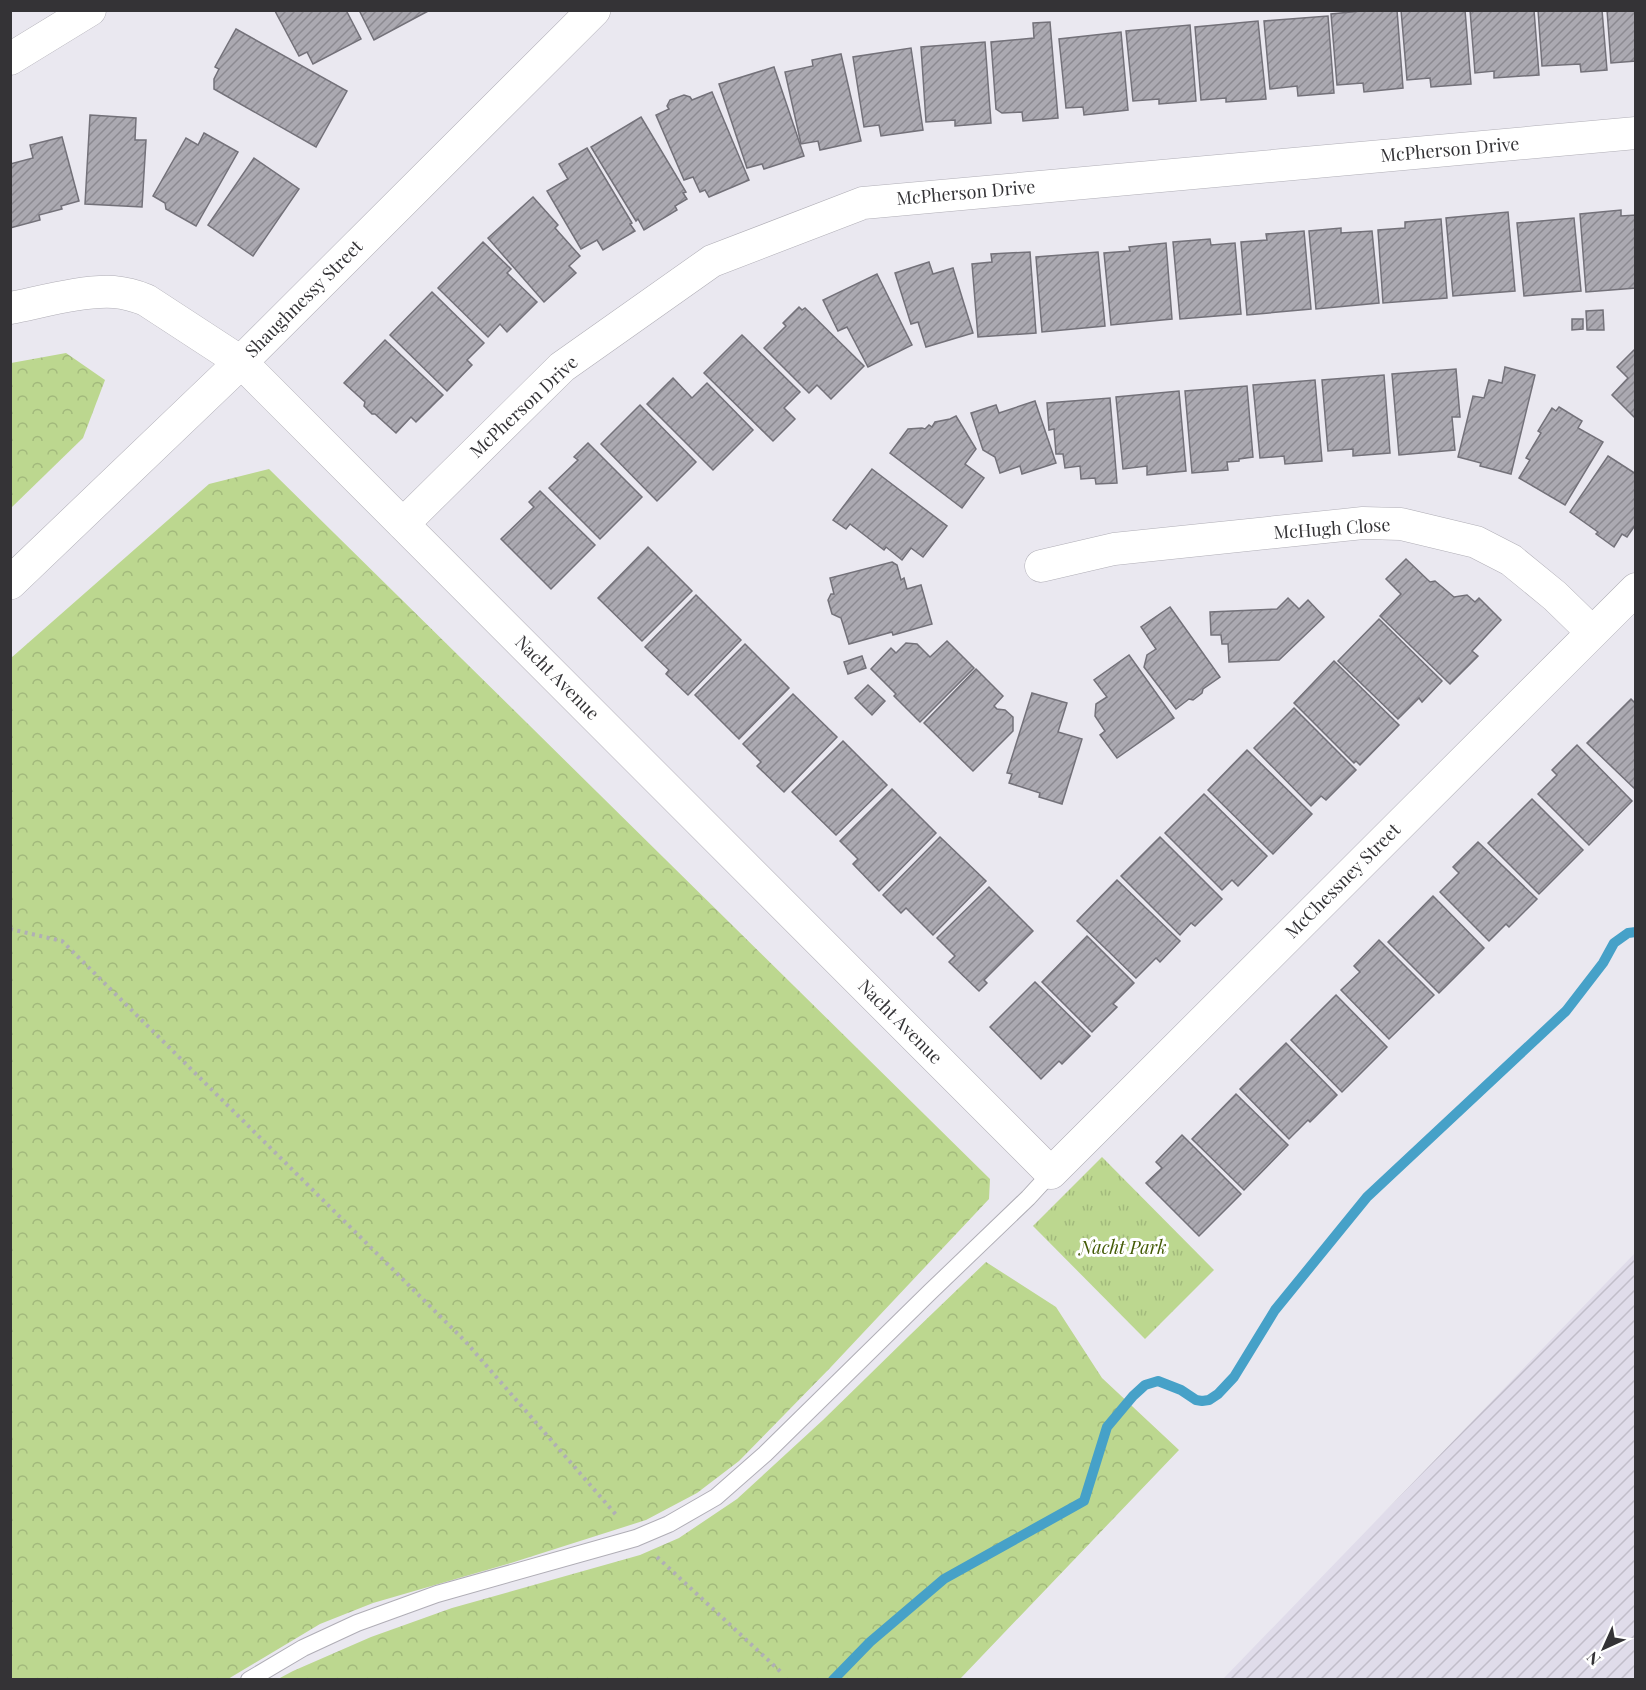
<svg xmlns="http://www.w3.org/2000/svg" width="1646" height="1690" font-family="'Playfair Display',serif">
<style>
.industrial{fill:url(#industrial-furrows)}
.grass{fill:url(#grass-tufts)}
.forest{fill:url(#forest-crowns)}
.lines{fill:none;stroke-linecap:round;stroke-linejoin:round}
.stream{stroke:#46a1c8;stroke-width:10}
.building{fill:url(#building-hatch);stroke:#737179;stroke-width:1.5}
.service-casing{stroke:#b0aeb6;stroke-width:18}
.minor-casing{stroke:#b0aeb6;stroke-width:33}
.secondary-casing{stroke:#b0aeb6;stroke-width:34}
.path{stroke:#b0afb5;stroke-width:4;stroke-dasharray:3 4.5;stroke-linecap:butt}
.service{stroke:#fff;stroke-width:16}
.minor{stroke:#fff;stroke-width:32}
.secondary{stroke:#fff;stroke-width:33}
.labels{text-anchor:middle;stroke-width:6;stroke-linejoin:round;paint-order:stroke}
.street-label{font-size:18px;fill:#343336;stroke:#fff}
.park-label{font-size:18px;font-style:italic;fill:#445b06;stroke:#fff}
</style>
<defs>
<pattern id="industrial-furrows" width="10" height="10" patternUnits="userSpaceOnUse" patternTransform="scale(1.5)"><rect width="10" height="10" fill="#e0dcea"/><path d="M-1 1l2-2M0 10L10 0M9 11l2-2" fill="none" stroke="#c1bdc9"/></pattern>
<pattern id="grass-tufts" width="24" height="20" patternUnits="userSpaceOnUse" patternTransform="scale(1.5)"><rect width="24" height="20" fill="#bcd78f"/><path d="M3 7l-1-3M5 7V3M7 7l1-3M15 17l-1-3M17 17v-4M19 17l1-3" fill="none" stroke="#a2b97c"/></pattern>
<pattern id="forest-crowns" width="20" height="18" patternUnits="userSpaceOnUse" patternTransform="scale(1.5)"><rect width="20" height="18" fill="#bcd78f"/><path d="M2 6a3 3 0 1 1 6 0M12 15a3 3 0 1 1 6 0" fill="none" stroke="#a2b97c"/></pattern>
<pattern id="building-hatch" width="6" height="6" patternUnits="userSpaceOnUse" patternTransform="scale(1.5)"><rect width="6" height="6" fill="#aba9b1"/><path d="M-1 1l2-2M0 6l6-6M5 7l2-2" fill="none" stroke="#8c8a91"/></pattern>
</defs>
<rect width="100%" height="100%" fill="#eae8f0"/>
<path class="industrial" d="M1635 1253V1679H1223Z"/>
<path class="grass" d="M1102 1157 1214 1270 1145 1339 1033 1226Z"/>
<g class="forest">
<path d="M66 353 105 380 83 438 11 508V363Z"/>
<path d="M269 469 990 1179 989 1199 830 1368 739 1461 697 1493 646 1520 511 1563 373 1603 320 1624 228 1679 11 1680V658L209 484Z"/>
<path d="M986 1262 1056 1307 1102 1378 1179 1450 960 1679H278L293 1671 371 1637 452 1608 640 1555 679 1538 737 1499 823 1420 910 1335Z"/>
</g>
<g class="lines">
<path class="stream" d="M833 1680 870 1642 944 1579 1084 1501 1107 1427 1133 1396 1145 1385 1158 1381 1181 1390 1196 1400 1202 1401 1209 1400 1218 1394 1234 1377 1275 1310 1367 1197 1566 1011 1603 963 1614 943 1628 933 1636 932"/>
</g>
<g class="building">
<path d="M346 10 361 39 313 64 307 52 299 56 275 11Z"/>
<path d="M359 10H430L374 40Z"/>
<path d="M1371 10H1397L1403 88 1364 92 1363 83 1337 85 1331 14Z"/>
<path d="M1401 10H1465L1471 84 1431 87 1430 78 1407 80Z"/>
<path d="M1470 10H1534L1539 75 1494 78V71L1475 73Z"/>
<path d="M1538 10H1602L1607 70 1581 72 1580 64 1542 66Z"/>
<path d="M1607 10H1636V61L1611 63Z"/>
<path d="M1328 16 1334 93 1298 96 1297 86 1270 89 1264 21Z"/>
<path d="M1258 21 1266 99 1226 102V98L1201 100 1195 27Z"/>
<path d="M1050 22 1058 118 1023 121 1022 112 1002 113 996 109 991 42 1034 38 1033 23Z"/>
<path d="M1190 25 1196 101 1159 104V99L1133 101 1126 31Z"/>
<path d="M236 29 347 91 316 147 214 89V79L219 69 215 67Z"/>
<path d="M1121 32 1128 110 1084 115 1083 107 1066 108 1059 39Z"/>
<path d="M985 42 991 123 955 126V120L926 122 921 47Z"/>
<path d="M911 48 923 130 881 136 879 125 864 127 853 57Z"/>
<path d="M841 54 861 141 820 150 818 141 801 144 785 72 813 66 812 60Z"/>
<path d="M774 67 804 156 764 169 762 164 747 168 719 84Z"/>
<path d="M712 92 749 180 709 197 705 190 700 192 693 177 684 180 656 115 669 109 667 106 670 100 684 95 690 97 692 100Z"/>
<path d="M90 115 136 118 135 140H146L142 207 85 204Z"/>
<path d="M641 117 686 192 683 193 687 199 675 206 677 210 644 230 638 219 636 221 591 147Z"/>
<path d="M204 133 238 152 196 226 166 209 165 203 153 196 186 138 198 145Z"/>
<path d="M62 137 79 201 61 206 62 209 39 215 40 220 10 228V164L33 158 30 145Z"/>
<path d="M587 148 632 223 630 224 635 231 603 250 597 240 581 249 547 191 568 179 559 164Z"/>
<path d="M254 158 299 189 253 256 208 225Z"/>
<path d="M533 197 558 225 555 228 580 256 569 266 576 273 544 302 488 238Z"/>
<path d="M1621 210V216L1636 215V288L1586 292 1580 214Z"/>
<path d="M1508 212 1515 291 1453 296 1446 218Z"/>
<path d="M1574 218 1581 291 1524 296 1517 223Z"/>
<path d="M1441 219 1447 298 1383 303 1378 230 1405 228V222Z"/>
<path d="M1341 228V233L1372 231 1379 303 1316 309 1309 231Z"/>
<path d="M1304 231 1311 309 1247 315 1241 242 1267 240 1266 234Z"/>
<path d="M1210 239 1211 245 1235 243 1241 314 1180 319 1173 242Z"/>
<path d="M483 242 511 269 507 273 537 302 507 332 500 324 488 337 438 288Z"/>
<path d="M1166 243 1172 319 1111 325 1104 253 1130 251 1129 247Z"/>
<path d="M1030 252 1036 333 978 337 972 264 992 262 991 254Z"/>
<path d="M1098 252 1105 326 1042 332 1036 257Z"/>
<path d="M929 262 933 274 953 268 973 333 926 347 918 322 911 324 895 273Z"/>
<path d="M877 274 912 345 868 367 847 327 838 331 823 300Z"/>
<path d="M432 292 484 343 467 360 472 365 447 391 390 335Z"/>
<path d="M799 307 802 310 805 308 864 366 831 399 817 385 809 393 764 348 786 326 783 323Z"/>
<path d="M1603 310 1604 330H1587L1586 311Z"/>
<path d="M1572 319H1583V329L1572 330Z"/>
<path d="M742 335 800 392 784 408 795 419 773 441 704 373Z"/>
<path d="M385 340 443 395 416 422 411 417 396 433 375 414H372L364 406 365 402 344 383Z"/>
<path d="M1636 348V419L1612 395 1628 378 1617 367Z"/>
<path d="M1505 367 1535 375 1511 474 1480 466 1481 463 1458 457 1473 396 1484 398 1489 380 1502 383Z"/>
<path d="M1456 369 1460 417H1452L1455 450 1399 455 1392 374Z"/>
<path d="M1384 375 1390 453 1353 456V449L1328 451 1322 380Z"/>
<path d="M673 378 692 398 707 383 753 430 713 470 647 404Z"/>
<path d="M1315 380 1322 461 1285 464 1284 456 1260 458 1253 385Z"/>
<path d="M1247 386 1253 457 1239 459V461L1227 462 1228 470 1192 473 1185 391Z"/>
<path d="M1179 391 1186 471 1147 475V466L1123 469 1116 397Z"/>
<path d="M1110 398 1117 483 1096 484 1095 478 1081 479 1080 466 1065 468 1063 454H1056L1054 429 1049 430 1047 403Z"/>
<path d="M1035 401 1056 463 1022 474 1020 466 1000 473 995 457 983 450 971 413 996 405 999 413Z"/>
<path d="M640 405 696 462 657 501 601 444Z"/>
<path d="M1559 407 1582 421 1578 428 1603 442 1565 505 1519 478 1530 460 1526 458 1541 433 1538 431 1552 408 1556 411Z"/>
<path d="M956 416 976 449 965 464 984 478 962 508 890 453 908 429 922 428 925 429 929 425 932 427 935 422 950 419Z"/>
<path d="M588 443 642 497 600 539 549 488 578 460 574 457Z"/>
<path d="M1608 456 1636 474V524L1627 537 1622 534 1614 547 1596 534 1598 532 1570 512Z"/>
<path d="M872 469 947 526 923 557 911 548 902 560 886 547 884 550 850 524 846 529 833 520Z"/>
<path d="M540 491 595 545 551 589 501 539 534 507 529 502Z"/>
<path d="M648 547 692 591 642 641 598 598Z"/>
<path d="M1406 559 1430 582 1435 581 1454 597 1467 595 1475 602 1479 598 1501 620 1472 651 1478 656 1450 684 1380 616 1401 594 1386 579Z"/>
<path d="M892 562 897 565 901 580 904 578 907 589 921 585 932 624 893 635 892 632 849 644 841 618 832 614 828 600 831 594H834L830 578Z"/>
<path d="M696 595 741 640 688 695 666 674 669 670 645 647Z"/>
<path d="M1288 598 1299 609 1308 600 1324 617 1279 660 1229 662 1228 644H1222L1221 635H1211L1210 612 1277 609Z"/>
<path d="M1170 607 1220 677 1203 689 1202 693 1193 700 1189 699 1176 709 1144 667 1147 655 1156 649 1141 627Z"/>
<path d="M1379 619 1442 681 1422 702 1419 698 1398 719 1338 661Z"/>
<path d="M947 641 974 668 920 722 894 696 896 694 871 669 891 648 896 653 906 643 917 644 930 657Z"/>
<path d="M745 644 789 688 739 739 695 695Z"/>
<path d="M1129 655 1174 718 1117 758 1100 735 1105 731 1095 716 1096 704 1107 697 1094 680Z"/>
<path d="M862 656 866 668 848 674 844 662Z"/>
<path d="M1334 661 1399 725 1360 765 1356 761 1354 763 1294 703Z"/>
<path d="M976 669 1003 696 994 706 997 709 1005 710 1013 717V731L973 771 924 723Z"/>
<path d="M868 685 885 701 872 715 855 698Z"/>
<path d="M1032 693 1067 703 1058 732 1082 739 1062 804 1039 797 1040 793 1009 783 1012 774 1007 773Z"/>
<path d="M793 694 837 737 784 792 757 766 761 762 743 744Z"/>
<path d="M1631 699 1636 704V790L1587 743Z"/>
<path d="M1294 708 1356 770 1326 800 1321 796 1311 806 1254 748Z"/>
<path d="M843 741 887 785 836 835 792 792Z"/>
<path d="M1577 745 1632 801 1589 845 1538 794 1557 775 1552 770Z"/>
<path d="M1247 750 1312 814 1273 854 1208 790Z"/>
<path d="M892 789 936 833 879 891 853 864 858 859 840 841Z"/>
<path d="M1204 794 1267 856 1238 886 1232 880 1222 890 1165 833Z"/>
<path d="M1532 799 1583 850 1539 894 1488 843Z"/>
<path d="M940 837 986 881 933 935 906 908 901 913 883 895Z"/>
<path d="M1160 837 1222 899 1195 926 1191 923 1180 935 1121 876Z"/>
<path d="M1478 842 1537 899 1509 927 1506 924 1489 941 1440 892 1459 873 1453 867Z"/>
<path d="M1117 880 1180 941 1160 962 1156 958 1136 978 1077 921Z"/>
<path d="M989 887 1033 931 984 980 987 983 979 991 949 962 955 956 937 938Z"/>
<path d="M1433 896 1484 948 1439 993 1388 942Z"/>
<path d="M1087 936 1134 983 1113 1004 1117 1007 1092 1032 1042 982Z"/>
<path d="M1379 940 1434 995 1389 1039 1341 990 1360 972 1354 966Z"/>
<path d="M1035 982 1090 1036 1062 1064 1059 1061 1041 1079 990 1027Z"/>
<path d="M1336 995 1387 1047 1342 1092 1291 1040Z"/>
<path d="M1286 1043 1337 1095 1310 1122 1308 1120 1289 1139 1240 1089Z"/>
<path d="M1236 1094 1288 1145 1244 1190 1192 1139Z"/>
<path d="M1182 1135 1241 1194 1199 1236 1146 1183 1162 1168 1156 1162Z"/>
</g>
<g class="lines">
<g class="service-casing">
<path id="service" d="M249 1680 303 1648 357 1623 437 1594 636 1538 669 1524 716 1497 765 1454 930 1292 1028 1198 1051 1173"/>
</g>
<g class="minor-casing">
<g id="minor">
<path d="M10 59 90 10"/>
<path d="M10 308C41 302 83 290 114 292 126 293 136 296 146 300L241 362 1051 1173 1636 589"/>
<path d="M403 524 562 367 712 261 863 203 1636 133"/>
<path d="M1041 566 1114 549 1363 523 1401 524 1476 542 1511 560 1555 596 1592 632"/>
</g>
</g>
<g class="secondary-casing">
<path id="secondary" d="M10 583 241 362 594 10"/>
</g>
<g class="path">
<path d="M10 929 62 941 465 1341 618 1517"/>
<path d="M657 1557 782 1673"/>
</g>
<use href="#service" class="service"/>
<use href="#minor" class="minor"/>
<use href="#secondary" class="secondary"/>
</g>
<g class="labels">
<g class="street-label">
<text transform="translate(1450 150) rotate(-5)" y="6">McPherson Drive</text>
<text transform="translate(966 193) rotate(-5)" y="6">McPherson Drive</text>
<text transform="translate(304 299) rotate(-45)" y="6">Shaughnessy Street</text>
<text transform="translate(524 407) rotate(-43)" y="6">McPherson Drive</text>
<text transform="translate(1332 529) rotate(-4)" y="6">McHugh Close</text>
<text transform="translate(557 678) rotate(45)" y="6">Nacht Avenue</text>
<text transform="translate(1343 881) rotate(-45)" y="6">McChessney Street</text>
<text transform="translate(900 1022) rotate(45)" y="6">Nacht Avenue</text>
</g>
<g class="park-label">
<text x="1123" y="1254">Nacht Park</text>
</g>
</g>
<rect width="1646" height="1690" fill="none" stroke="#343336" stroke-width="24"/>
<g transform="translate(1604 1648) rotate(225)" stroke="#ffffff" stroke-width="4.5" paint-order="stroke">
<path d="M0-4.5L10 22L0 15L-10 22Z" fill="#343336"/>
<text y="-9" font-size="16" font-weight="bold" text-anchor="middle" fill="#343336">N</text>
</g>
</svg>
